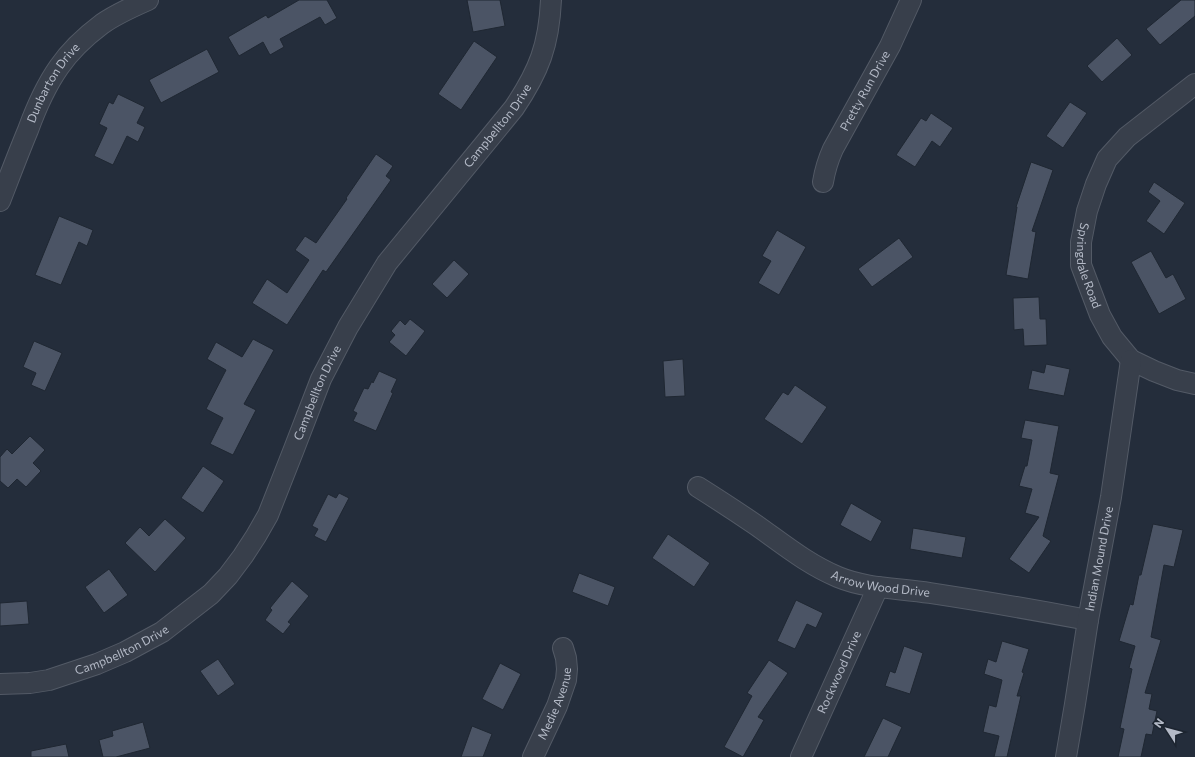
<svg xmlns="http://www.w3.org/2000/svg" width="1195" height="757" font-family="Commissioner,sans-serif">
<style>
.building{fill:#4b5465;stroke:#1f2732}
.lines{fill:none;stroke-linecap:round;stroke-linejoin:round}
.minor-casing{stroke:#535a66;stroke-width:22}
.minor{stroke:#383f4b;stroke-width:20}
.labels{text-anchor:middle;stroke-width:3;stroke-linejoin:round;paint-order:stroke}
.street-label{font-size:12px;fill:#b4bac7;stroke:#1d2530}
</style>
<rect width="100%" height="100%" fill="#242d3b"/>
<g class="building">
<path d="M299 0H327L337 18 325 25 320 17 280 39 284 47 270 55 263 42 239 56 228 37 266 15 268 18Z"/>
<path d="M467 0H500L505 26 473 32Z"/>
<path d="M1181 0H1195V16L1160 45 1146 29Z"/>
<path d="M1117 38 1132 55 1102 82 1087 66Z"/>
<path d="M474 41 497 57 461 110 438 94Z"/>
<path d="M207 49 219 72 161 103 149 80Z"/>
<path d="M118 94 145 107 137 123 145 127 138 142 127 136 113 165 94 156 107 128 99 124 109 102 113 104Z"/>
<path d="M1070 102 1087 113 1063 148 1046 136Z"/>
<path d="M931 113 953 128 940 147 932 141 915 167 896 155 921 118 926 121Z"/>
<path d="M376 154 393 166 386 176 391 180 326 272 323 270 287 325 252 303 267 279 287 293 309 260 295 250 305 236 316 243 347 199 346 198Z"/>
<path d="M1031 162 1053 170 1032 231 1036 232 1028 279 1006 275 1017 207H1016Z"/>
<path d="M1154 182 1185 203 1164 234 1146 221 1160 201 1148 192Z"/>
<path d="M59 216 93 230 87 246 79 242 61 285 35 275Z"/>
<path d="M777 230 806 247 779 295 758 283 771 261 762 256Z"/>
<path d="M899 238 913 257 872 287 858 269Z"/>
<path d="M1151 251 1166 278 1173 274 1186 299 1159 314 1131 262Z"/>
<path d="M454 260 469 274 447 298 432 284Z"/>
<path d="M1039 297 1040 319H1046L1047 345 1024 346 1023 329 1014 330 1013 298Z"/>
<path d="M410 319 425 331 406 356 389 342 395 335 391 331 400 320 405 325Z"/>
<path d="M253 339 274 350 244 404 256 410 233 455 210 444 223 418 206 409 226 370 207 359 216 342 242 357Z"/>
<path d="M34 341 62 353 45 391 31 385 36 373 23 367Z"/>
<path d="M683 359 685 396 665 397 663 361Z"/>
<path d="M1046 364 1070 369 1064 396 1028 389 1032 370 1044 373Z"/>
<path d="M379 371 397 379 391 392 393 393 376 431 353 421 357 413 353 411 364 388 368 389 372 381 373 383Z"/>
<path d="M795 385 827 407 802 444 764 419 783 392 788 395Z"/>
<path d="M1025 420 1059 426 1050 473 1059 475 1043 536 1051 541 1029 573 1009 559 1039 517 1025 513 1032 489 1019 486 1025 466H1027L1032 440 1021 438Z"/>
<path d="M30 436 45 450 33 463 41 471 26 487 17 479 8 488 0 481V457L7 449 12 454Z"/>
<path d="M203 466 224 481 203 513 181 498Z"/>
<path d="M339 493 349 498 326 542 314 536 318 529 312 526 328 494 336 498Z"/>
<path d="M851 503 882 521 871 542 840 525Z"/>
<path d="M165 519 186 538 155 572 125 543 140 527 149 536Z"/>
<path d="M1153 524 1183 530 1174 567 1164 565 1151 637 1161 640 1145 693 1152 694 1149 709 1157 711 1152 735 1146 734 1141 757H1118L1124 729 1120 728 1132 669 1129 668 1135 646 1119 641 1130 604 1133 605 1139 575H1141Z"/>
<path d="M913 528 966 537 962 558 910 549Z"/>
<path d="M668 534 710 563 694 587 652 558Z"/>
<path d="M109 569 128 595 104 613 85 587Z"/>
<path d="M579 573 615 587 608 606 572 592Z"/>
<path d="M292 581 309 596 288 622 291 624 283 634 265 620 272 610 270 608Z"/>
<path d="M796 600 823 613 816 628 807 624 795 649 777 641Z"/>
<path d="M27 601 29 624 0 626V603Z"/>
<path d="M1002 641 1029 649 1022 672 1024 673 1017 696H1021L1007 757H994L999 736 983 732 989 705 996 707 1002 680 984 674 988 659 996 662Z"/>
<path d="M904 646 923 653 910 694 885 686 890 671 895 673Z"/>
<path d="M218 659 235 684 218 696 200 671Z"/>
<path d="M769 660 788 673 758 717 764 720 743 757 724 747 752 696 747 693Z"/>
<path d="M500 663 521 674 503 710 482 699Z"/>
<path d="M883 718 902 727 888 757H864Z"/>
<path d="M143 722 150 748 116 757H103L99 740 113 736 112 731Z"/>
<path d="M472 726 492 734 483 757H461Z"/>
<path d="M66 744 69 757H31V751Z"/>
</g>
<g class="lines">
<g class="minor-casing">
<g id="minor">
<path id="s1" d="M1195 84 1127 137 1107 159 1096 184 1087 211 1081 242V265L1100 315 1112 337 1131 360 1154 371 1177 380 1195 384"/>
<path id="s2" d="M823 182C825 170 828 160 833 149L890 46 911 0"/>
<path id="s3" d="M0 201C9 178 18 154 28 130 36 108 45 87 59 67 70 51 86 36 102 24 116 14 132 7 148 0"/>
<path id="s4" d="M698 487C717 499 737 512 756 525 783 544 807 564 838 577 867 589 899 588 930 593 983 601 1035 610 1088 620"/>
<path id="s5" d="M0 684 30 683 49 680 97 664 125 652 162 632 211 594 228 576 243 556 256 536 268 515 294 449 321 379 348 327 387 263 514 108C539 71 549 45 551 0"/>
<path id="s6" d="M533 757 557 706 566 680 567 669 566 658 563 648"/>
<path id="s7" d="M801 757 878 587"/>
<path id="s8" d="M1066 757 1075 704 1088 620 1111 497 1131 360"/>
</g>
</g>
<use href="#minor" class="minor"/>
</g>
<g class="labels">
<g class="street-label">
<text dy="4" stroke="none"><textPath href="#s3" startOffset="130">Dunbarton Drive</textPath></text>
<text dy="4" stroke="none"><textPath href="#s2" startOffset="101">Pretty Run Drive</textPath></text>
<text dy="4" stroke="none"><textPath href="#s5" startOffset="788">Campbellton Drive</textPath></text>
<text dy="4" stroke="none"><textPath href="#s1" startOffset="228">Springdale Road</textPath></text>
<text dy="4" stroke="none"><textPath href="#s5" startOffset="464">Campbellton Drive</textPath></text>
<text dy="4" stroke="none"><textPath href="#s8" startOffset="201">Indian Mound Drive</textPath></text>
<text dy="4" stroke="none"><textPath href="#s4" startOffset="210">Arrow Wood Drive</textPath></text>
<text dy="4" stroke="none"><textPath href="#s5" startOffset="128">Campbellton Drive</textPath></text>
<text dy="4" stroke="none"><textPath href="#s7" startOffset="93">Rockwood Drive</textPath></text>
<text dy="4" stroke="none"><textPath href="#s6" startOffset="58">Medie Avenue</textPath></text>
</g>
</g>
<g transform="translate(1167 729) rotate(306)" stroke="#1d2530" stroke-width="3" paint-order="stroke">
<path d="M0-3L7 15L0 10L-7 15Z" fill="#b4bac7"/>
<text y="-6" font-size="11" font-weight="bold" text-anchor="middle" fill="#b4bac7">N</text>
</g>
</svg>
